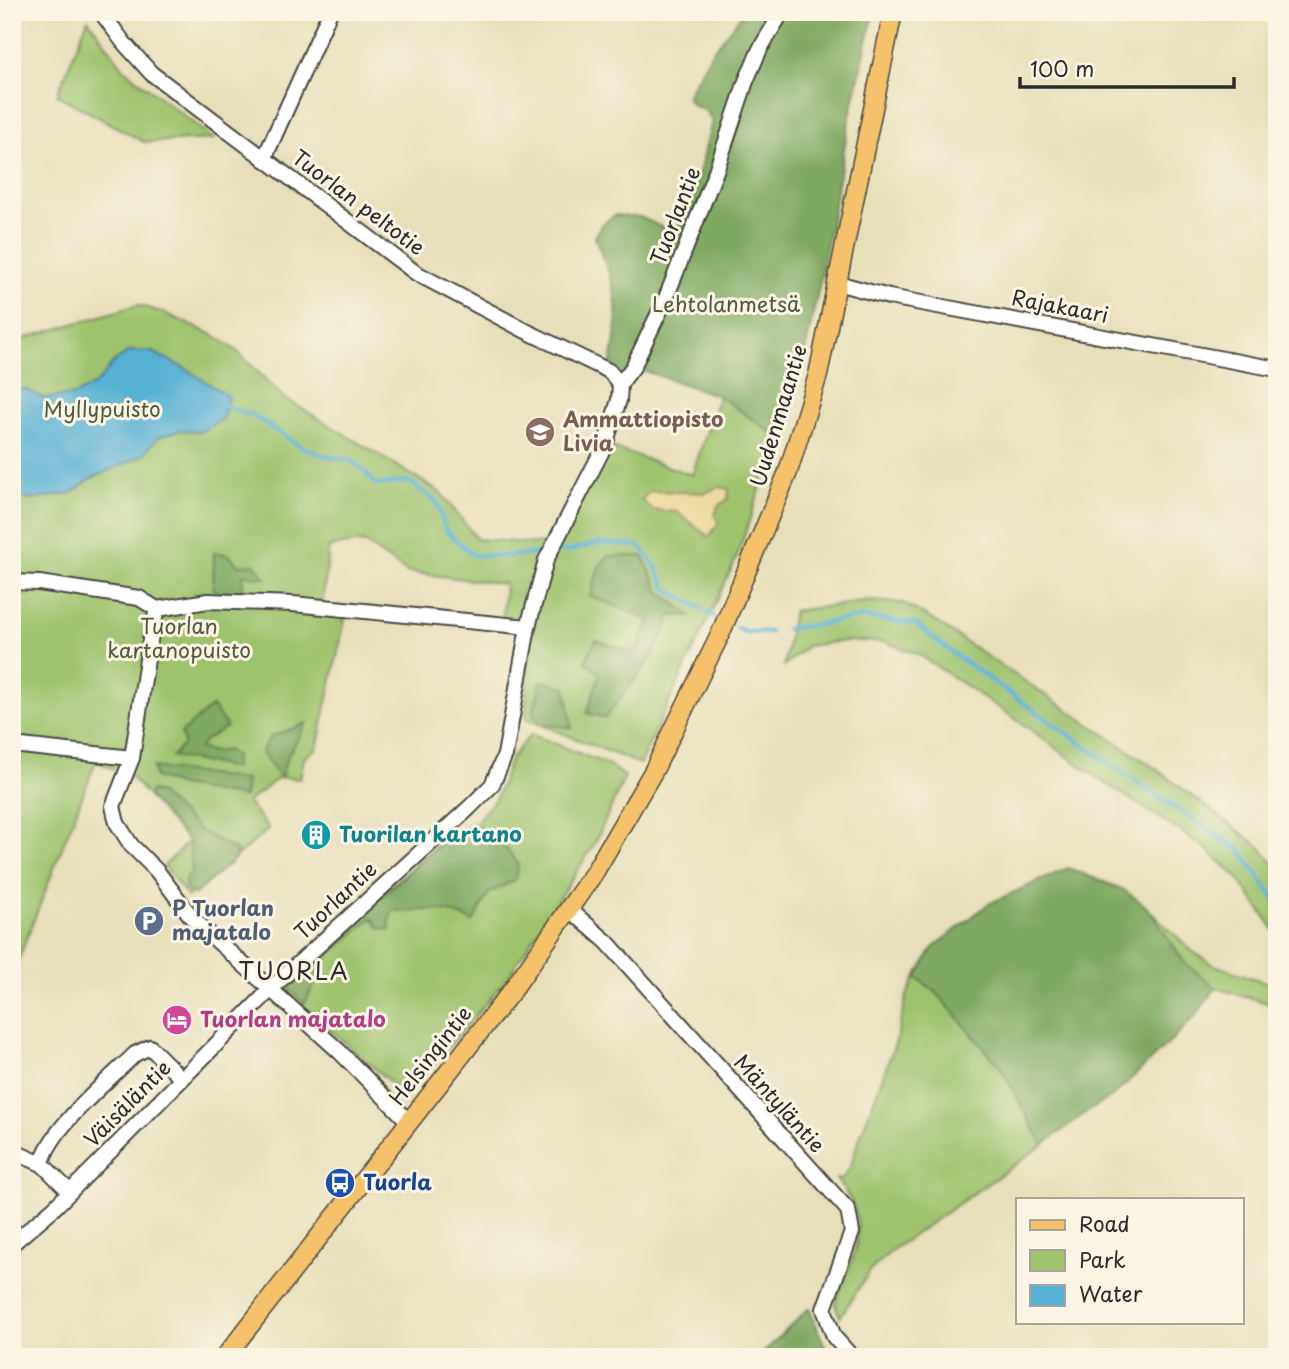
<svg xmlns="http://www.w3.org/2000/svg" width="1289" height="1369" font-family="'Playpen Sans',sans-serif">
<style>
.green{fill:#9fc36d;stroke:#65774c;stroke-width:2}
.forest{fill:#7fa960;stroke:#556a46;stroke-width:2}
.sand{fill:#eeda9e;stroke:#8c8264;stroke-width:2}
.water{fill:#56b1d4;stroke:#406e80;stroke-width:2}
.lines{fill:none;stroke-linecap:round;stroke-linejoin:round}
.stream{stroke:#56b1d4;stroke-width:4.5}
.minor-casing{stroke:#474640;stroke-width:18}
.major-casing{stroke:#474640;stroke-width:21}
.minor{stroke:#fff;stroke-width:14}
.major{stroke:#f5c16b;stroke-width:18}
.labels{text-anchor:middle;stroke-width:6;stroke-linejoin:round;paint-order:stroke}
.street-label{font-size:21px;fill:#2b2b2b;stroke:#fcf5e5}
.park-label{font-size:21px;fill:#4e593f;stroke:#fcf5e5}
.education-label{font-size:21px;font-weight:bold;fill:#785e54;stroke:#fcf5e5;text-anchor:start}
.culture-label{font-size:21px;font-weight:bold;fill:#0d838f;stroke:#fcf5e5;text-anchor:start}
.service-label{font-size:21px;font-weight:bold;fill:#4e5e75;stroke:#fcf5e5;text-anchor:start}
.hotel-label{font-size:21px;font-weight:bold;fill:#b23c85;stroke:#fcf5e5;text-anchor:start}
.transit-label{font-size:21px;font-weight:bold;fill:#164399;stroke:#fcf5e5;text-anchor:start}
.neighbourhood-label{font-size:23px;letter-spacing:2px;fill:#2b2b2b;stroke:#fcf5e5}
</style>
<rect width="100%" height="100%" fill="#fcf5e5"/>
<filter id="ink" filterUnits="userSpaceOnUse"><feTurbulence type="fractalNoise" baseFrequency=".0143" numOctaves="2"/><feDisplacementMap in="SourceGraphic" scale="14" xChannelSelector="R" yChannelSelector="G"/><feConvolveMatrix kernelMatrix="1 2 1 2 8 2 1 2 1" color-interpolation-filters="sRGB"/></filter>
<filter id="wash" filterUnits="userSpaceOnUse"><feTurbulence type="fractalNoise" baseFrequency=".00686" numOctaves="4" result="noise"/><feDisplacementMap in="SourceGraphic" scale="28" xChannelSelector="R" yChannelSelector="G"/><feGaussianBlur stdDeviation="1.57" result="paint"/><feColorMatrix in="noise" values="0 0 0 0 0 0 0 0 0 0 0 0 0 0 0 0 0 1.4 0 .05"/><feComposite in="paint" operator="in"/></filter>
<g filter="url(#wash)">
<rect width="100%" height="100%" fill="#e7dfb9"/>
<g class="green">
<path d="M88 19 125 70 214 139 144 142 57 95Z"/>
<path d="M138 305 164 313 215 336 237 351 283 397 440 492 477 539 553 545 605 445 692 475 719 396 778 437 736 559 640 764 526 719 528 627 502 625 505 584 407 572 363 542 329 547 322 607 335 609 345 620 317 748 304 758 300 779 280 777 247 802 269 829 188 897 164 866 189 841 132 778 96 761 12 976V342Z"/>
<path d="M871 601 903 603 933 620 1155 768 1260 847 1277 867V934L1237 877 1204 847 1099 779 1017 720 918 654 884 642 843 641 807 646 784 666 793 611Z"/>
<path d="M531 734 606 764 625 776 594 845 508 977 434 1065 427 1064 410 1082 398 1089 280 986 443 839 477 821 496 798 511 758Z"/>
<path d="M1150 911 1192 951 1214 965 1277 986V1006L1216 988 1184 962Z"/>
<path d="M916 977 937 993 1001 1068 1043 1145 892 1250 870 1271 840 1317 835 1304C853 1254 875 1225 836 1179H842L851 1166 856 1148 896 1041 907 995Z"/>
</g>
<g class="forest">
<path d="M744 12H874L850 116 822 272 804 356 778 437 719 396 633 367 620 384 609 371C622 311 619 293 595 238L601 225 615 215 641 217 675 234 700 170 712 121 706 111 691 104 687 96 712 52Z"/>
<path d="M214 552 229 555 238 565 254 564 266 578 243 575V597H221L213 587Z"/>
<path d="M608 556H643L659 591 692 617 672 615 652 657 605 718 587 713 600 674 585 661 596 640 634 653 650 620 590 596 599 567Z"/>
<path d="M541 681 566 687 572 728 541 724 533 714Z"/>
<path d="M212 706 227 727 205 740 199 748 213 752 228 750 235 756 234 768 172 756 184 744 181 733Z"/>
<path d="M307 723 287 757 281 778 261 752 270 737Z"/>
<path d="M153 767 246 780 244 797 180 786 155 777Z"/>
<path d="M150 791 158 792 199 830 237 851 235 859 194 895 186 889 185 880 192 871 189 842 149 798Z"/>
<path d="M480 826 489 840 503 844 518 864 515 880 489 893 473 922C457 913 441 908 422 910 411 911 404 913 393 910L389 921 390 930 380 928 372 918 329 955 305 1003 283 984 440 844Z"/>
<path d="M1068 868 1122 889 1141 902 1150 911 1184 962 1216 988 1196 1015 1175 1037 1113 1096 1085 1113 1043 1145 1001 1068 937 993 916 977 933 948 988 904Z"/>
<path d="M809 1308 825 1347 835 1357H759Z"/>
</g>
<path class="sand" d="M718 487 729 489 728 499 718 506 715 515 718 523 709 537 677 512 653 510 641 500 650 491 705 493Z"/>
<path class="water" d="M130 351 153 352 186 369 228 396 223 419 200 432 181 430 158 437 142 456 90 479 72 493 29 500 17 494 12 487V390L25 389 43 398 75 395 98 382 113 363Z"/>
<g class="lines">
<g class="stream">
<path d="M223 405 255 417 302 447 326 456 349 460 361 468 377 485 409 481 437 502 446 531 473 555 505 556 568 551 600 543 640 546 655 566 667 589 713 616"/>
<path d="M737 628 746 632H770"/>
<path d="M787 629 863 617 916 624 951 652 1148 790 1240 850 1277 902"/>
</g>
</g>
</g>
<g filter="url(#ink)">
<g class="lines">
<g class="minor-casing">
<g id="minor">
<path d="M101 12 124 43 151 73 416 273 526 331 609 371 620 384"/>
<path d="M264 159 330 12"/>
<path d="M837 283 889 297 1277 369"/>
<path d="M12 582 39 583 139 598 157 609"/>
<path d="M12 745 132 758"/>
<path d="M569 909 607 942 848 1210 852 1232 824 1309 834 1337 852 1357"/>
<path d="M409 1122 339 1051 193 919 157 871 131 845 117 823 113 806 132 758 150 640 157 609 208 601 293 604 528 627"/>
<path d="M12 1151 42 1164"/>
<path d="M70 1192 42 1164C48 1130 109 1080 135 1054L150 1047 182 1079"/>
<path d="M12 1244 54 1208 277 983 469 808 492 785 505 755 528 627 546 560 605 445 619 400 620 384 633 367 666 298 716 171 746 81 760 49 782 12"/>
</g>
</g>
<g class="major-casing">
<path id="major" d="M225 1357 511 992 594 873 654 770 719 637 788 472 818 375 893 12"/>
</g>
<use href="#minor" class="minor"/>
<use href="#major" class="major"/>
</g>
</g>
<defs>
<g id="school-disc" transform="scale(1.575)"><circle r="9.5" fill="#8d6e63" stroke="#fcf5e5"/><path d="M0-5L7-2L0 1L-7-2ZM-4 1L0 2.5L4 1V4Q0 6-4 4Z" fill="#fff"/></g>
<g id="building-disc" transform="scale(1.575)"><circle r="9.5" fill="#0f9aa8" stroke="#fcf5e5"/><path d="M-4-6H4V6H1V3H-1V6H-4ZM-2.5-4.3h1.7v1.8h-1.7ZM.8-4.3h1.7v1.8H.8ZM-2.5-1h1.7V.8h-1.7ZM.8-1h1.7V.8H.8Z" fill="#fff"/></g>
<g id="parking-disc" transform="scale(1.575)"><circle r="9.5" fill="#5c6f8a" stroke="#fcf5e5"/><path d="M-3.5-5.5H1a3.5 3.5 0 0 1 0 7H-1V5.5H-3.5ZM-1-3.4V-.6H.8a1.4 1.4 0 0 0 0-2.8Z" fill="#fff"/></g>
<g id="hotel-disc" transform="scale(1.575)"><circle r="9.5" fill="#d1479c" stroke="#fcf5e5"/><path d="M-6-4.5h1.5V1H6V5H4.5V3h-9V5H-6ZM-4 0a1.8 1.8 0 1 1 3.6 0ZM.5 0V-2.5h3Q6-2.5 6 0Z" fill="#fff"/></g>
<g id="bus-disc" transform="scale(1.575)"><circle r="9.5" fill="#1a4fb4" stroke="#fcf5e5"/><path d="M-5-6H5V4H4V6H2V4H-2V6H-4V4H-5ZM-3.5-4V0h7V-4ZM-3.5 1.2v1.5H-2V1.2ZM2 1.2v1.5H3.5V1.2Z" fill="#fff"/></g>
</defs>
<g fill-rule="evenodd">
<use href="#school-disc" x="540" y="432"/>
<use href="#building-disc" x="316" y="835"/>
<use href="#parking-disc" x="149" y="921"/>
<use href="#hotel-disc" x="177" y="1020"/>
<use href="#bus-disc" x="340" y="1183"/>
</g>
<g class="labels">
<g class="street-label">
<text transform="translate(358 203) rotate(37)" y="7">Tuorlan peltotie</text>
<text transform="translate(676 216) rotate(-69)" y="7">Tuorlantie</text>
<text transform="translate(1060 307) rotate(11)" y="7">Rajakaari</text>
<text transform="translate(779 416) rotate(-73)" y="7">Uudenmaantie</text>
<text transform="translate(336 901) rotate(-43)" y="7">Tuorlantie</text>
<text transform="translate(431 1056) rotate(-52)" y="7">Helsingintie</text>
<text transform="translate(128 1104) rotate(-45)" y="7">Väisäläntie</text>
<text transform="translate(779 1104) rotate(48)" y="7">Mäntyläntie</text>
</g>
<g class="park-label">
<text x="726" y="312">Lehtolanmetsä</text>
<text x="102" y="417">Myllypuisto</text>
<text x="179" y="634">Tuorlan<tspan x="179" dy="24">kartanopuisto</tspan></text>
</g>
<g class="education-label">
<text x="563" y="427">Ammattiopisto<tspan x="563" dy="24">Livia</tspan></text>
</g>
<g class="culture-label">
<text x="339" y="842">Tuorilan kartano</text>
</g>
<g class="service-label">
<text x="172" y="916">P Tuorlan<tspan x="172" dy="24">majatalo</tspan></text>
</g>
<g class="hotel-label">
<text x="200" y="1027">Tuorlan majatalo</text>
</g>
<g class="transit-label">
<text x="363" y="1190">Tuorla</text>
</g>
<g class="neighbourhood-label">
<text x="294" y="980">TUORLA</text>
</g>
</g>
<rect width="1289" height="1369" fill="none" stroke="#fcf5e5" stroke-width="42"/>
<rect x="1016" y="1198" width="228" height="126" fill="#fcf5e5" stroke="#a8a49b" stroke-width="2"/>
<rect x="1030" y="1220" width="35" height="10" fill="#f5c16b" stroke="#a8a49b" stroke-width="2"/>
<text x="1079" y="1232" font-size="21" fill="#2b2b2b">Road</text>
<rect x="1030" y="1250" width="35" height="21" fill="#9fc36d" stroke="#a8a49b" stroke-width="2"/>
<text x="1079" y="1268" font-size="21" fill="#2b2b2b">Park</text>
<rect x="1030" y="1285" width="35" height="21" fill="#56b1d4" stroke="#a8a49b" stroke-width="2"/>
<text x="1079" y="1302" font-size="21" fill="#2b2b2b">Water</text>
<path d="M1020 77v10h214v-10" fill="none" stroke="#2b2b2b" stroke-width="3.5"/>
<text x="1030" y="77" font-size="21" fill="#2b2b2b" stroke="#fcf5e5" stroke-width="5" paint-order="stroke">100 m</text>
</svg>
